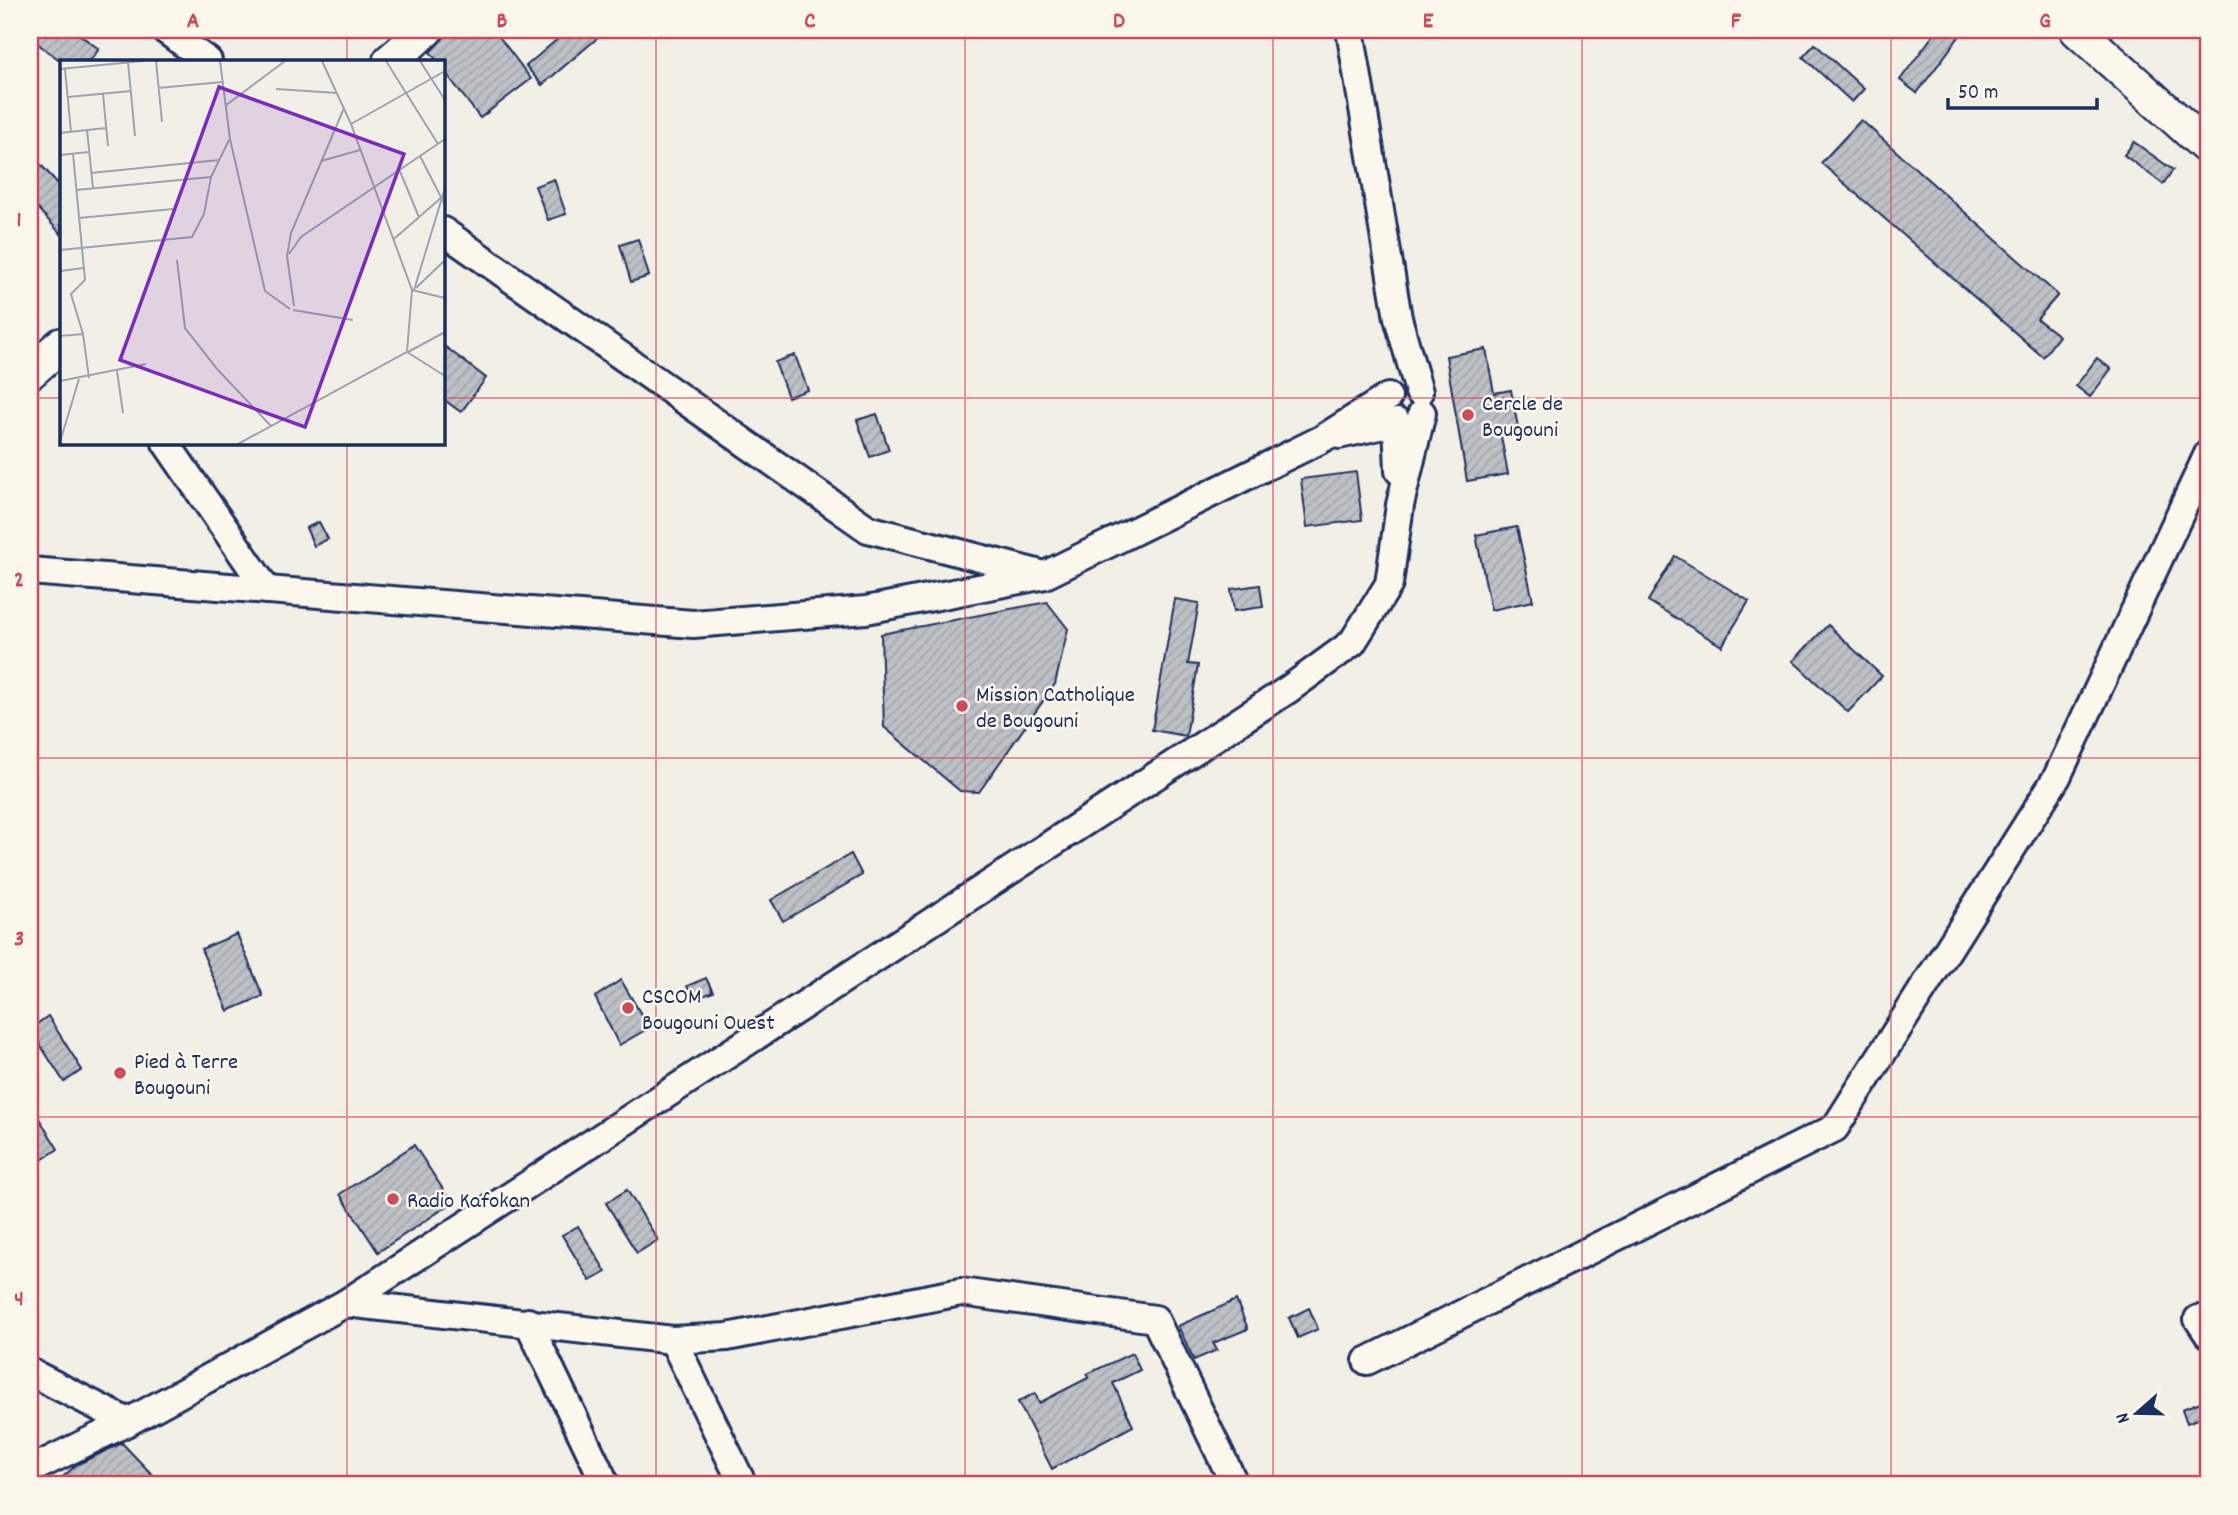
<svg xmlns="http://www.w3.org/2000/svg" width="2238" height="1515" font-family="Dekko,sans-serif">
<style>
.building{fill:url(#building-hatch);stroke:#1b2f5e;stroke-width:2}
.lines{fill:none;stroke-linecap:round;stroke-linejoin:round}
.minor-casing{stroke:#1b2f5e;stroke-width:32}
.major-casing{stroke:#1b2f5e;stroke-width:38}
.minor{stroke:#fbf7ec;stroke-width:26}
.major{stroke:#fbf7ec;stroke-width:33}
.grid{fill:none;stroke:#d1495b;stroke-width:2;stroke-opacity:0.55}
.poi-dot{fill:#d1495b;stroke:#fbf7ec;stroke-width:2.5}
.labels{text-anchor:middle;stroke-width:5;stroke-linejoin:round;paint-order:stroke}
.poi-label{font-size:23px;fill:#1b2f5e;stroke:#fbf7ec;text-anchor:start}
.inset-road{fill:none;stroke:#9ca2b0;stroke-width:2}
.view{fill:#7b2cbf;fill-opacity:0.15;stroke:#7b2cbf;stroke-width:3.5}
.inset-edge{fill:none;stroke:#1b2f5e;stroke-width:3.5}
.neatline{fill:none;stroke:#d1495b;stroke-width:2.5}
.grid-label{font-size:23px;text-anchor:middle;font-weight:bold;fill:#d1495b}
</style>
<defs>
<pattern id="building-hatch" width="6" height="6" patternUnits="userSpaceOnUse" patternTransform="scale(1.75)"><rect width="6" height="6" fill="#bdc0c4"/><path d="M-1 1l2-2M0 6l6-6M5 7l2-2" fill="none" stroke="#a2a5ab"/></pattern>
</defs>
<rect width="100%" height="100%" fill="#f2efe6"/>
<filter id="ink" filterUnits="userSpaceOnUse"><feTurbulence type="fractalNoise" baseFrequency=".0143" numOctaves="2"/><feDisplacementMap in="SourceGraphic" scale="14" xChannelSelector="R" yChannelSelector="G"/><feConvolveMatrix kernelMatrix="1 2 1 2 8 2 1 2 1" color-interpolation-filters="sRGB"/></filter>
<g filter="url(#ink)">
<g class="building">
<path d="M30 30H73L99 49 90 61H61L30 38Z"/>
<path d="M451 30H494L531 79 480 118 443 69V61H437L430 52Z"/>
<path d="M568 30H607L542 85 526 66Z"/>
<path d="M1937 30H1964L1917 93 1900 80Z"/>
<path d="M1815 44 1864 89 1852 102 1803 57Z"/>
<path d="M1861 120 2058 295 2037 319 2059 336 2043 357 1821 163Z"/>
<path d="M2134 142 2173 170 2163 184 2124 155Z"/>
<path d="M30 153 61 187V234L30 200Z"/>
<path d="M554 179 566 214 548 220 535 186Z"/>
<path d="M638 239 649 276 631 282 620 245Z"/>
<path d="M443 345 486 378 461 412 443 399Z"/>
<path d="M1486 349 1494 393 1511 390 1518 428 1500 431 1508 474 1467 481 1446 356Z"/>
<path d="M795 355 808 390 788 397 775 362Z"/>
<path d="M2097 358 2111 369 2090 397 2076 386Z"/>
<path d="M877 414 889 450 870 457 857 420Z"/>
<path d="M1356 472 1362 520 1307 527 1301 479Z"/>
<path d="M319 522 328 539 314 546 306 528Z"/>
<path d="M1517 527 1533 601 1491 610 1476 535Z"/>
<path d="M1675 556 1749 601 1722 646 1648 601Z"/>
<path d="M1260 585 1263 607 1234 611 1231 589Z"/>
<path d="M1175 599 1199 603 1188 664 1198 665 1186 736 1152 730Z"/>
<path d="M1047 602 1068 629 1055 684 979 792 960 791 884 727 881 634Z"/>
<path d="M1828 625 1882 676 1848 712 1793 661Z"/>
<path d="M851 854 862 875 783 921 771 900Z"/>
<path d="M237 934 263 996 228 1011 201 949Z"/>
<path d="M706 978 713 992 693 1000 687 986Z"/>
<path d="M621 980 649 1028 619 1045 595 997Z"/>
<path d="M48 1016 82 1070 64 1082 30 1029Z"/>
<path d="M30 1104 58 1149 37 1163 30 1151Z"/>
<path d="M414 1145 452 1203 378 1252 340 1194Z"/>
<path d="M627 1190 658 1240 637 1253 606 1203Z"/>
<path d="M578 1226 606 1272 590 1281 562 1235Z"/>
<path d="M1236 1300 1248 1329 1213 1343 1217 1350 1194 1360 1178 1326Z"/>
<path d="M1309 1308 1318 1329 1298 1338 1289 1318Z"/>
<path d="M1132 1353 1140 1370 1113 1383 1133 1426 1052 1469 1018 1402 1035 1393 1039 1403 1088 1378 1087 1374Z"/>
<path d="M2208 1399V1415L2187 1423 2182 1409Z"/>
<path d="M122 1443 162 1485H54L76 1465Z"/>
</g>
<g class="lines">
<g class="minor-casing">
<g id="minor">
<path d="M165 30 208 61"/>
<path d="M1350 30 1398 318 1419 392"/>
<path d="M443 231 868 529 1037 573"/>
<path d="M1339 435 1397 422 1399 471"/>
<path d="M166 443 267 590"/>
<path d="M30 571 693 624 866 610 1045 575 1322 439 1388 397"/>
<path d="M346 1303 673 1340 727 1337 961 1292 1155 1319 1235 1485"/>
<path d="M2198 1319 2208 1334"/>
<path d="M528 1322 606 1485"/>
<path d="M673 1340 743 1485"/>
<path d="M1367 1361 1835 1128 2057 777 2208 454"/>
<path d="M30 1372 128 1422"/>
<path d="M30 1470 128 1422 346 1303 1289 689 1352 643 1389 584 1400 505 1422 413"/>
</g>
</g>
<g class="major-casing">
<g id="major">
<path d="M2077 30 2208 148"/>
<path d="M390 61 426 30"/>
<path d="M30 372 61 345"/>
</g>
</g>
<use href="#minor" class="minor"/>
<use href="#major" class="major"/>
</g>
</g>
<path class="grid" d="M347 30V61M656 30V1485M965 30V1485M1273 30V1485M1582 30V1485M1891 30V1485M30 398H61M443 398H2208M347 443V1485M30 758H2208M30 1117H2208"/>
<g class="poi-dot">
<circle cx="1468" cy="415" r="7"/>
<circle cx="962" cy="706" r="7"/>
<circle cx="628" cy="1008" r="7"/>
<circle cx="120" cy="1073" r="7"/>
<circle cx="393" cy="1199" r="7"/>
</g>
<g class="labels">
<g class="poi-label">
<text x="1482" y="410">Cercle de<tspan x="1482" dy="26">Bougouni</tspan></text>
<text x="976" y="701">Mission Catholique<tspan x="976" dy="26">de Bougouni</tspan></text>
<text x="642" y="1003">CSCOM<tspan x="642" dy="26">Bougouni Ouest</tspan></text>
<text x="134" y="1068">Pied à Terre<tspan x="134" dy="26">Bougouni</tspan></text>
<text x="407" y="1207">Radio Kafokan</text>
</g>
</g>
<g transform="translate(60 60)">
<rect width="385" height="385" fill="#f2efe6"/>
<path class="inset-road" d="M96 1 102 62M160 1 170 79 205 231 230 249M326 1 378 84M360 1 385 40M68 2 75 76M0 9 83 1M5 9 11 72M98 28 162 22M216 29 277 33M43 34 48 86M8 37 71 31M165 46 225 1M291 64 385 11M27 70 33 128M0 73 46 68M13 94 25 220 11 234 23 274 29 318M0 95 29 92M360 96 385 145M261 101 300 90M339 109 359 157M31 113 159 100M16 130 151 117M19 158 113 149M334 179 382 137M0 190 132 177 144 154 151 117 169 80M229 194 241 177 385 79M117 200 125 268 158 310 211 366M0 211 24 208M356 228 385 200M352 230 385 238M354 230 385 128M234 246 227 196 231 173 284 48M233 250 293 260M0 276 23 274M347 292 385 316M348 292 385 272M57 311 63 353M0 321 86 304M0 382 19 319M178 384 347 292 352 230 291 64 262 1"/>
<path class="view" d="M159 27 344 94 245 367 60 300Z"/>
<rect width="385" height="385" class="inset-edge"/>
</g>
<rect width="2238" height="1515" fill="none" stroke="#fbf7ec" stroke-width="77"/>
<g transform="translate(2137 1413) rotate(250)" stroke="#fbf7ec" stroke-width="5" paint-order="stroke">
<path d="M0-5L12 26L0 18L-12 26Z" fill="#1b2f5e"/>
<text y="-10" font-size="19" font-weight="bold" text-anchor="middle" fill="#1b2f5e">N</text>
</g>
<path d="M1948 98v10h149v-10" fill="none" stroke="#1b2f5e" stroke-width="3.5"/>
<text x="1958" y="98" font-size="21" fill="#1b2f5e" stroke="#fbf7ec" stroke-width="5" paint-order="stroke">50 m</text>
<rect x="38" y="38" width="2162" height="1438" class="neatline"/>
<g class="grid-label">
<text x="193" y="27">A</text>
<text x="502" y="27">B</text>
<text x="810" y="27">C</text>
<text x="1119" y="27">D</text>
<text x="1428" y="27">E</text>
<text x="1736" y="27">F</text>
<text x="2045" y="27">G</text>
<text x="19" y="226">1</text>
<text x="19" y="586">2</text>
<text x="19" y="945">3</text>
<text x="19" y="1305">4</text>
</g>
</svg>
